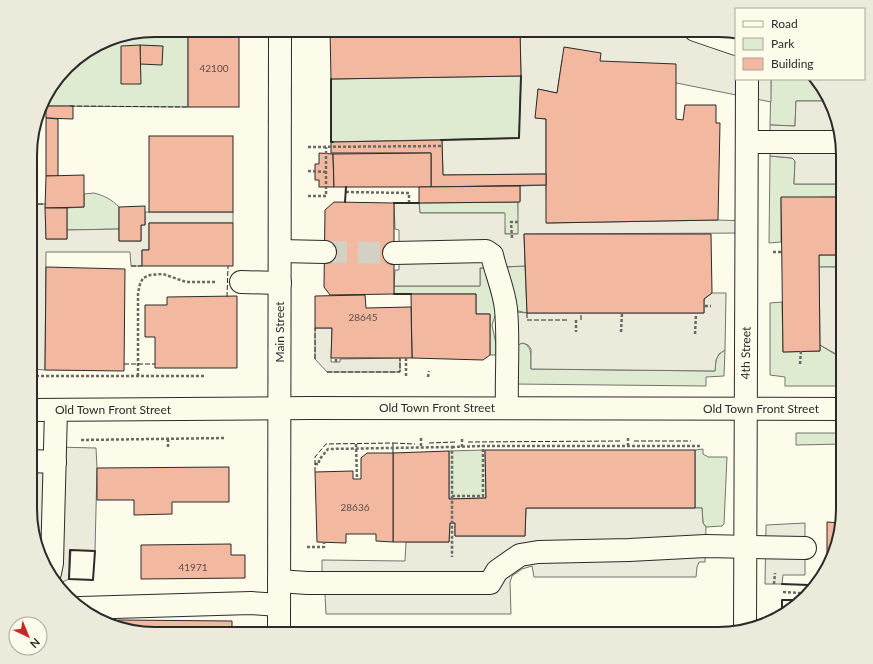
<svg xmlns="http://www.w3.org/2000/svg" width="873" height="664" font-family="Lato,sans-serif">
<style>
.green{fill:#deebd1;stroke:#74746e}
.parking{fill:#eceadb;stroke:#74746e}
.building{fill:#f2b8a0;stroke:#2b2b2b}
.lines{fill:none;stroke-linecap:round;stroke-linejoin:round}
.minor-tunnel{stroke:#d3d1c4;stroke-width:22;stroke-dasharray:22 11;stroke-linecap:butt}
.minor-casing{stroke:#2b2b2b;stroke-width:24}
.major-casing{stroke:#2b2b2b;stroke-width:24}
.path{stroke:#6a6964;stroke-width:2.5;stroke-dasharray:3 2;stroke-linecap:butt}
.minor{stroke:#fdfbea;stroke-width:22}
.major{stroke:#fdfbea;stroke-width:22}
.fence{stroke:#2b2b2b;stroke-width:1;stroke-dasharray:5 2;stroke-linecap:butt}
.wall{stroke:#2b2b2b;stroke-width:2}
.labels{text-anchor:middle;stroke-width:3;stroke-linejoin:round;paint-order:stroke}
.number-label{font-size:10px;fill:#5d4e48}
.street-label{font-size:12px;fill:#2b2b2b;stroke:#fdfbea}
.rim{fill:none;stroke:#2b2b2b;stroke-width:2}
</style>
<rect width="100%" height="100%" fill="#fdfbea"/>
<g class="green">
<path d="M155 30H188V107L42 106 47 93 73 61 115 37Z"/>
<path d="M521 76 519 138 331 142V79Z"/>
<path d="M771 79H814L830 101H796L795 126 770 125Z"/>
<path d="M770 156 792 158 795 161 794 184H840L841 197 781 198V242L769 243Z"/>
<path d="M94 193C105 196 111 199 119 207V229L67 230V208L84 207V194Z"/>
<path d="M518 202 519 234H505L504 213H420L419 203Z"/>
<rect x="819" y="255" width="24" height="12"/>
<path d="M525 266 527 313 514 310 505 267Z"/>
<path d="M480 268H484L487 271 497 310 492 325 496 344V355H490V314H476V294H394V286H480Z"/>
<path d="M782 302 783 352 820 351V345L841 358 842 386H785V377L770 375V303Z"/>
<path d="M523 343C534 347 530 359 531 369L715 371C716 360 715 356 725 350L724 376 706 377V386L514 384 515 348 519 344Z"/>
<path d="M796 433H843V444L796 445Z"/>
<path d="M703 449V454L708 457H727L724 524 722 526 706 527 703 523 702 508H695V450Z"/>
<path d="M485 450 486 498 449 499V451Z"/>
</g>
<g class="parking">
<path d="M520 30H540L539 36 544 37 542 30H726L736 33V79H771V102L562 60 557 93 538 89 536 118 546 119V174L443 175 442 140 519 138 521 76Z"/>
<path d="M796 101H830L843 155V184H794L795 161 792 158 770 156V125L795 126Z"/>
<path d="M546 185 547 223 718 220 747 221V233L524 234 525 266 480 268V286H394L395 270H399V230L395 229 394 203H419L420 213H505V234H518V202L520 201V186Z"/>
<path d="M31 204H46V239H67V230L119 229V241H141V225H145V212H233V223H149V250H142V266H131L130 252H46L45 370 31 369Z"/>
<path d="M819 267H843V358L820 345Z"/>
<path d="M712 293H726L725 350 719 354 716 360 715 371 531 369V349L528 345 523 343 520 344 515 348 517 312 527 313H704V299Z"/>
<path d="M315 328H332L331 362H340V359L400 358V372H327L315 359Z"/>
<path d="M55 447 96 448 97 468 95 551 71 550 69 579 58 584 43 564 35 535 37 509 30 510V485H36V473H30V461Z"/>
<path d="M526 508H702L703 523 706 527 705 562H699L697 567 696 577H534L532 566 522 569 512 576 510 582 511 614H326L325 595 322 592V560L405 561 406 542H449L450 523H455V536H525Z"/>
<path d="M805 523V575H783L782 584H765L766 525Z"/>
</g>
<g class="building">
<rect x="188" y="30" width="51" height="77"/>
<path d="M330 30H520L521 76 331 79Z"/>
<path d="M140 45 163 46 162 65 140 64Z"/>
<path d="M140 45 141 84H121V46Z"/>
<path d="M564 47 601 53 600 61 676 64V119L683 120 685 105H716V123H720L718 220 546 223V119L535 118 538 89 557 93Z"/>
<path d="M46 106H73V119L46 118Z"/>
<path d="M46 118 58 119V176H46Z"/>
<rect x="149" y="136" width="84" height="76"/>
<path d="M442 140 443 175 546 174V185L431 187V153H331V142Z"/>
<path d="M319 153 333 154 334 187H319V180H315V164H319Z"/>
<path d="M431 153V187H334L333 154Z"/>
<path d="M84 175V207L45 208 46 176Z"/>
<path d="M840 184H843V255H819L820 351 783 352 781 197H841Z"/>
<path d="M520 186V202L419 203V187Z"/>
<path d="M334 202 394 203V294L330 295 324 287 325 210Z"/>
<path d="M145 206V225H141V241H119V207Z"/>
<path d="M45 208H67V239H46Z"/>
<path d="M149 223H233V266H142V250H149Z"/>
<path d="M524 234H711L712 293 704 299V313H527Z"/>
<path d="M46 267 125 269 124 371 45 370Z"/>
<path d="M411 294H476V314H490V355L483 360 412 358Z"/>
<path d="M365 295 366 308 411 307 412 358H331L332 328H315V296Z"/>
<path d="M237 296V368H155V337H145V305H167V297Z"/>
<path d="M485 450H695V508H526L525 536H455V523H450L449 542H393V453L449 451V499L486 498Z"/>
<path d="M367 453H393V542L376 541V534H346V543L317 542 315 472 353 471V479H361V458Z"/>
<path d="M229 467V502H172V514L134 515V500H97V468Z"/>
<path d="M827 522 841 523 833 557 827 568Z"/>
<path d="M231 544V555H245V578L141 579V545Z"/>
<path d="M118 620 232 621V634H147L118 627Z"/>
</g>
<g class="lines">
<path class="minor-tunnel" d="M325 252 394 253"/>
<g class="minor-casing">
<g id="minor">
<path d="M695 30 736 44"/>
<path d="M747 142H840"/>
<path d="M280 251 325 252"/>
<path d="M394 253 486 251 492 255C496 273 504 290 506 309 509 341 506 375 507 408"/>
<path d="M241 282 280 283"/>
<path d="M30 461 55 462"/>
<path d="M50 573 52 563 56 410"/>
<path d="M279 581 307 583H490L497 571 520 555 538 552 629 550 706 546 805 548"/>
<path d="M80 608 251 603 279 605"/>
<path d="M745 628 747 79"/>
<path d="M279 634 280 30"/>
</g>
</g>
<g class="major-casing">
<path id="major" d="M31 410 310 408 843 409"/>
</g>
<g class="path">
<path d="M308 147 442 146"/>
<path d="M308 171 326 172"/>
<path d="M346 192 409 193V203"/>
<path d="M308 196H326V147"/>
<path d="M512 238 511 222H518"/>
<path d="M773 252H782"/>
<path d="M705 306H711"/>
<path d="M576 320V332"/>
<path d="M621 332 622 313"/>
<path d="M695 334 696 313"/>
<path d="M406 358V377"/>
<path d="M336 362V359"/>
<path d="M800 364 801 351"/>
<path d="M31 376H206"/>
<path d="M138 376V293L140 284 143 278 150 275 163 274 186 282H217"/>
<path d="M428 377 429 371"/>
<path d="M421 438V448"/>
<path d="M81 440 226 438"/>
<path d="M356 444 357 479"/>
<path d="M628 446V437"/>
<path d="M168 447V439"/>
<path d="M452 447 483 446"/>
<path d="M462 447V438"/>
<path d="M315 464H319V460L328 449 452 447V557"/>
<path d="M452 496H483V446H702"/>
<path d="M307 547H324V542"/>
<path d="M774 584 775 573"/>
<path d="M783 592 800 593V601"/>
</g>
<use href="#minor" class="minor"/>
<use href="#major" class="major"/>
<g class="fence">
<path d="M70 106 188 107"/>
<path d="M31 204H46"/>
<path d="M131 266H142"/>
<path d="M227 297 228 266"/>
<path d="M527 313V320H569"/>
<path d="M581 320V313"/>
<path d="M315 359V328"/>
<path d="M124 364H155"/>
<path d="M327 372H400V358"/>
<path d="M634 441H691"/>
<path d="M468 442 621 441"/>
<path d="M393 443 415 444"/>
<path d="M429 443 456 442"/>
<path d="M315 472V457L326 444 393 443V453"/>
</g>
<g class="wall">
<path d="M331 79V142H333"/>
<path d="M441 140 519 138 521 76"/>
<path d="M345 202 346 187"/>
<path d="M394 203H419"/>
<path d="M394 294H411"/>
<path d="M70 550 95 551 93 580 69 579Z"/>
<path d="M782 584 809 585"/>
<path d="M782 614V600H792"/>
</g>
</g>
<g class="labels">
<g class="number-label">
<text x="214" y="72">42100</text>
<text x="363" y="321">28645</text>
<text x="355" y="511">28636</text>
<text x="193" y="571">41971</text>
</g>
<g class="street-label">
<text transform="translate(280 332) rotate(-90)" y="4">Main Street</text>
<text transform="translate(746 353) rotate(-89)" y="4">4th Street</text>
<text x="437" y="412">Old Town Front Street</text>
<text x="761" y="413">Old Town Front Street</text>
<text x="113" y="414">Old Town Front Street</text>
</g>
</g>
<path d="M0 0H873V664H0ZM155 37H718A118 118 0 0 1 836 155V509A118 118 0 0 1 718 627H155A118 118 0 0 1 37 509V155A118 118 0 0 1 155 37Z" fill="#eceadb" fill-rule="evenodd"/>
<path class="rim" d="M155 37H718A118 118 0 0 1 836 155V509A118 118 0 0 1 718 627H155A118 118 0 0 1 37 509V155A118 118 0 0 1 155 37Z"/>
<rect x="735" y="8" width="130" height="72" fill="#fdfbea" stroke="#a9a89e"/>
<rect x="743" y="21" width="20" height="6" fill="#fdfbea" stroke="#a9a89e"/>
<text x="771" y="28" font-size="12" fill="#2b2b2b">Road</text>
<rect x="743" y="38" width="20" height="12" fill="#deebd1" stroke="#a9a89e"/>
<text x="771" y="48" font-size="12" fill="#2b2b2b">Park</text>
<rect x="743" y="58" width="20" height="12" fill="#f2b8a0" stroke="#a9a89e"/>
<text x="771" y="68" font-size="12" fill="#2b2b2b">Building</text>
<g transform="translate(28 636) rotate(136)"><circle r="19" fill="#fdfbea" stroke="#a9a89e"/>
<path d="M0-3L7 15L0 10L-7 15Z" fill="#c62828"/>
<text y="-6" font-size="11" font-weight="bold" text-anchor="middle" fill="#2b2b2b">N</text>
</g>
</svg>
